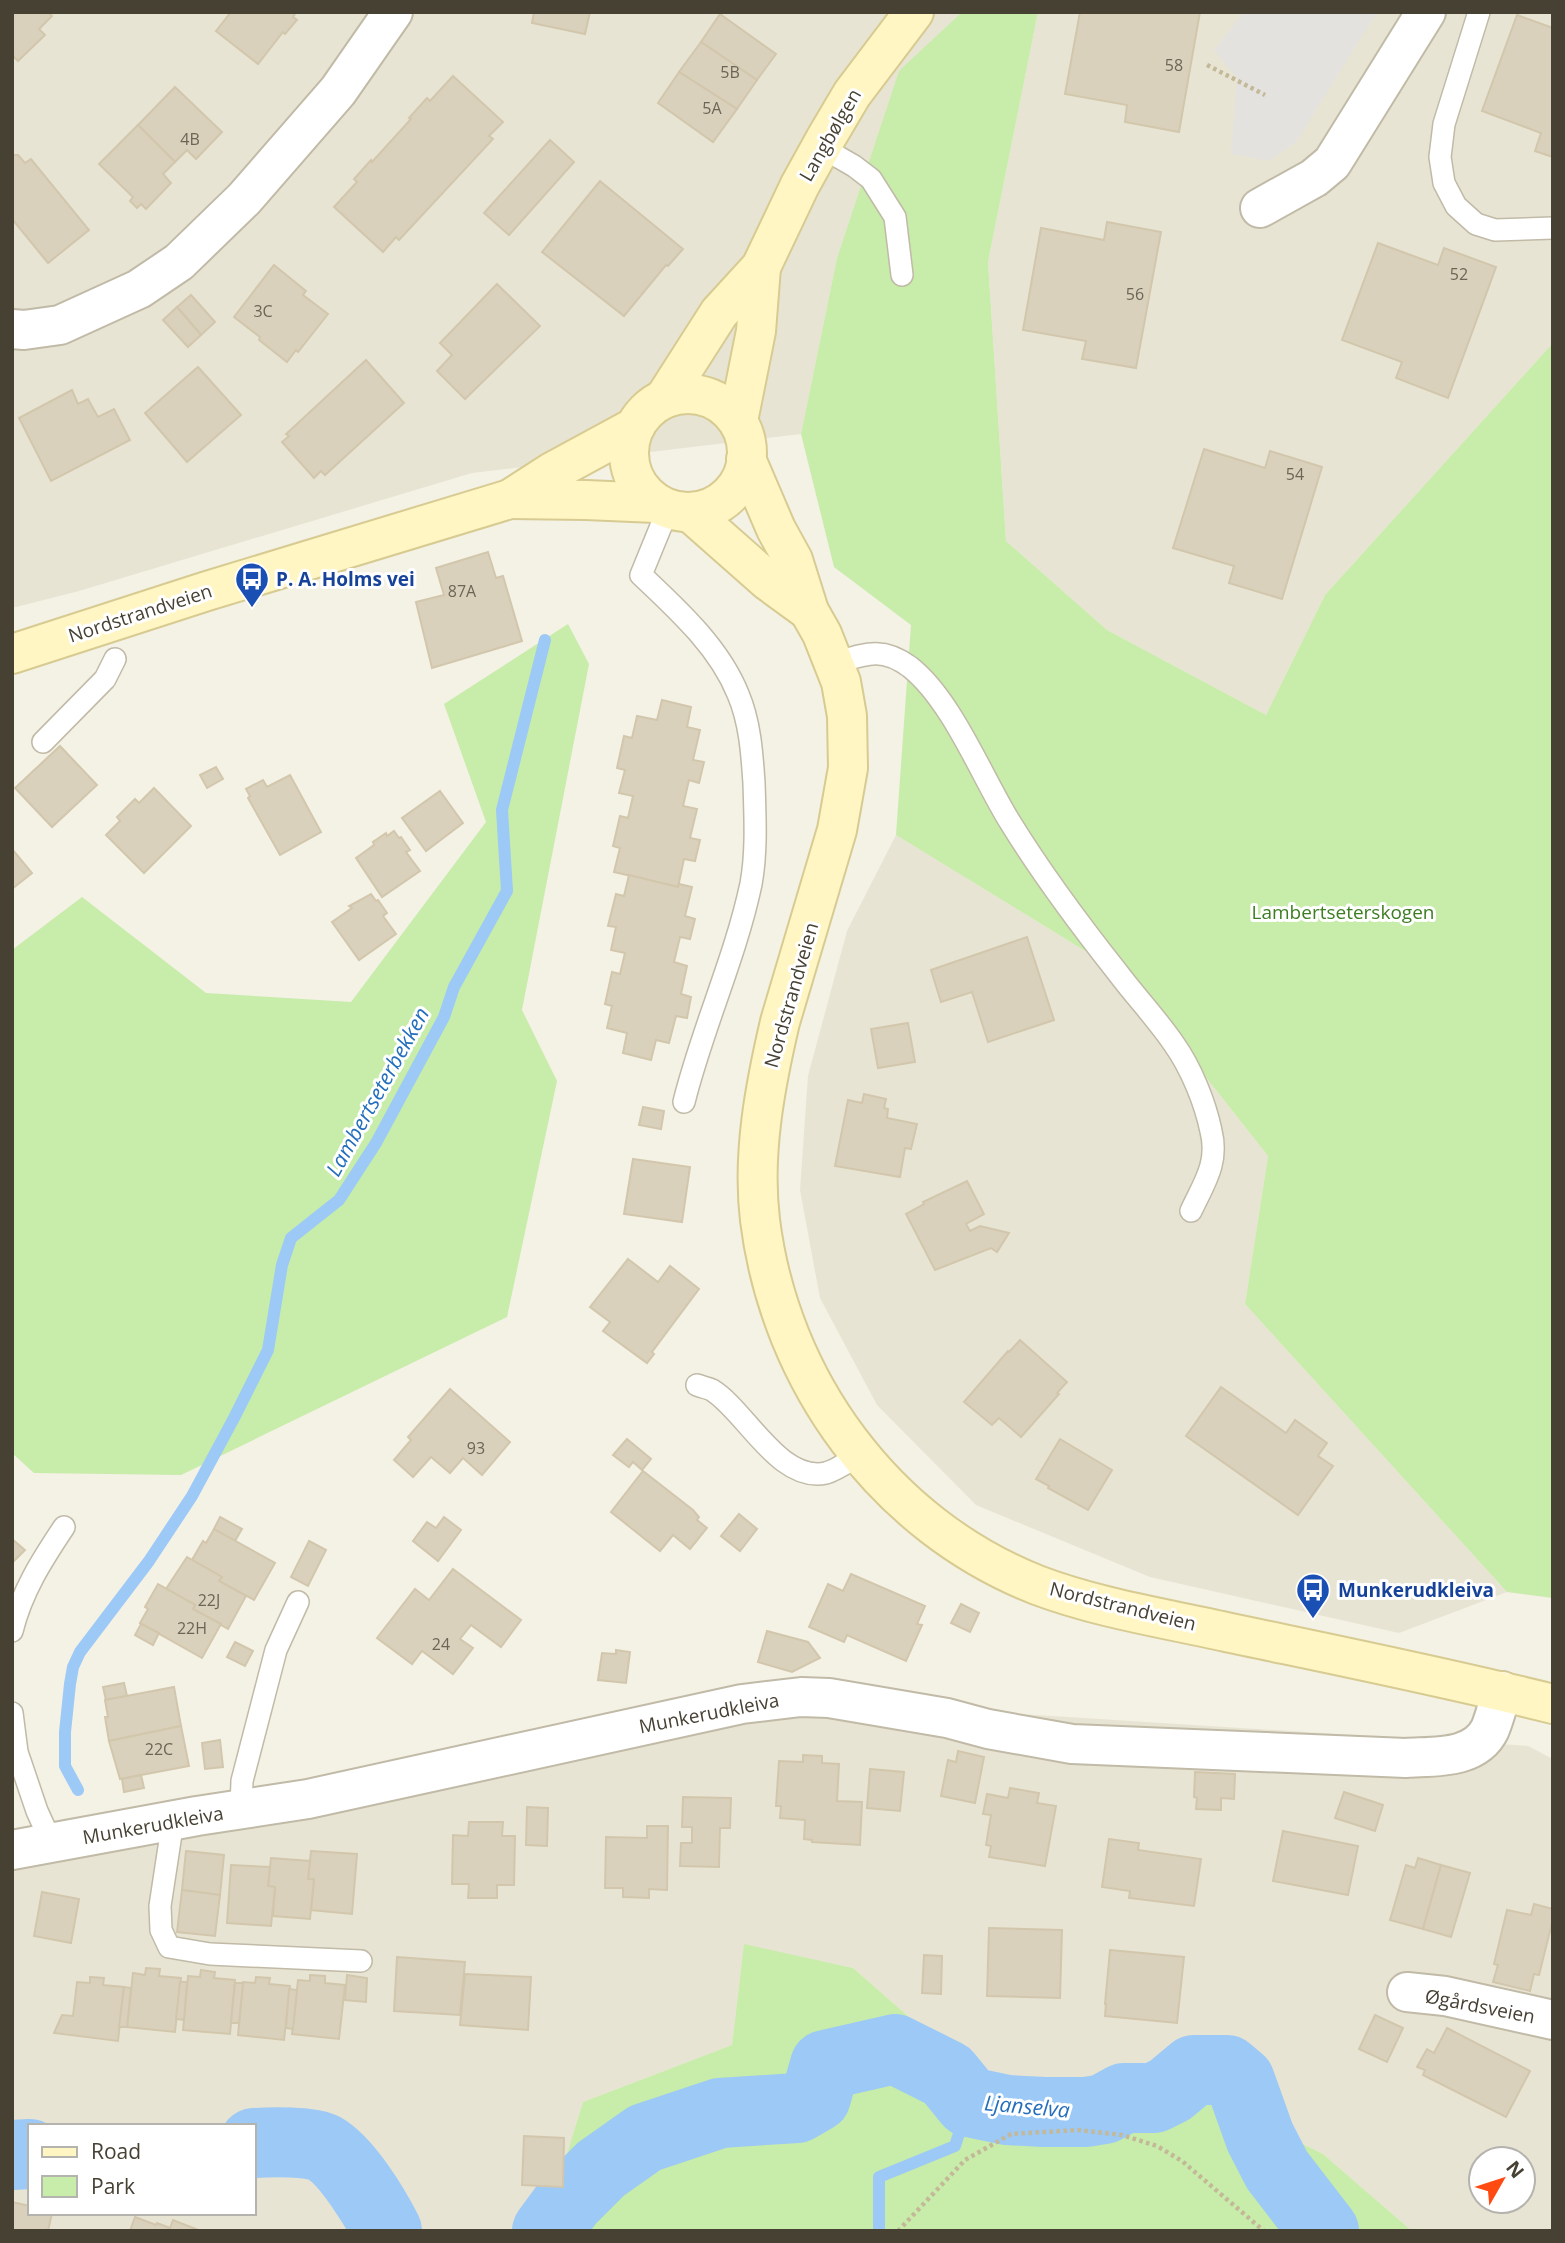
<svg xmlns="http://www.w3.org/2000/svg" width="1565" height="2243" font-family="'Open Sans',sans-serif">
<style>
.residential{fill:#e8e4d3;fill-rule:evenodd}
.green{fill:#c8ecaa}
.parking{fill:#e4e2de}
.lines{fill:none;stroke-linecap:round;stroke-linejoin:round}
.stream{stroke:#9cc9f6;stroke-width:12}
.river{stroke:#9cc9f6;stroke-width:70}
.building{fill:#dad1bc;stroke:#d2c7ac;stroke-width:2}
.lane-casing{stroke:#c0baa7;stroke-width:24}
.street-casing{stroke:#c0baa7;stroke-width:42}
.secondary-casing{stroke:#d7cb91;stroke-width:42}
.path{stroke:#c3b897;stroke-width:4.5;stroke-dasharray:3.5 3.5;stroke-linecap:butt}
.lane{stroke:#fff;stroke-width:21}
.street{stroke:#fff;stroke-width:38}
.secondary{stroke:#fff6c4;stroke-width:38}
.labels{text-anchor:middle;stroke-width:6;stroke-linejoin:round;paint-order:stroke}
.number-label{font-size:16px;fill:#6c6556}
.street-label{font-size:19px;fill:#474134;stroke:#fff}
.transit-label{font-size:19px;font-weight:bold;fill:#164399;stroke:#fff;text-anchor:start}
.park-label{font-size:19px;fill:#3d7e22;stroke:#fff}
.water-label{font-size:21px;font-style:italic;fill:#246ebc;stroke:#fff}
</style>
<rect width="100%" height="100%" fill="#f4f1e5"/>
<g class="residential">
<path d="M12 12H962L899 72 837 258 801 434 472 473 79 591 12 608Z"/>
<path d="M1038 12H1553V343L1325 595 1266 715 1107 630 1006 541 988 262Z"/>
<path d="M896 835 1126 976 1268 1156 1245 1304 1507 1592 1399 1633 1150 1577 976 1505 877 1405 820 1298 800 1190 808 1076 847 931Z"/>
<path d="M750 1697 1528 1746 1553 1759V2231H1412L1323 2154 1216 2101 996 2093 853 1968 744 1945 732 2045 583 2102 555 2192 524 2231H12V1852ZM30 2126H254V2213H30ZM1481 2159H1523V2201H1481Z"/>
</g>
<g class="green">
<path d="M962 12H1038L988 262 1006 541 1107 630 1266 715 1325 595 1553 343V1598L1507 1592 1245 1304 1268 1156 1126 976 896 835 911 625 834 567 801 434 837 258 899 71Z"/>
<path d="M568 624 589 664 522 1010 557 1081 507 1317 181 1475 34 1473 12 1453V950L82 897 206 993 351 1002 486 822 444 704Z"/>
<path d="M744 1944 853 1968 996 2093 1216 2101 1323 2154 1412 2231H524L555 2192 583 2102 732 2045Z"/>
</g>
<path class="parking" d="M1244 12H1377L1296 142 1269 161 1231 154 1237 78 1214 50Z"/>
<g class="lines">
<g class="stream">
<path d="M78 1790 65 1766V1732L70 1684 73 1667 80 1652 149 1561 192 1496 234 1418 268 1350 282 1265 291 1238 339 1200 376 1143 444 1017 454 987 507 891 502 810 545 640"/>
<path d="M879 2231V2177L955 2146 969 2102"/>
</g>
<g class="river">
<path d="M254 2143C270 2142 311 2141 324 2148 347 2161 375 2207 387 2231"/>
<path d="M12 2155 30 2154"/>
<path d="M547 2231 569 2201 601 2169 645 2138 720 2113 797 2108 816 2097 825 2065 895 2049 947 2075 969 2102 1007 2110 1044 2112H1086L1104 2109 1124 2098H1154L1170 2090 1194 2070H1227L1240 2081 1260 2137 1277 2170 1324 2231"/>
</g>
</g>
<g class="building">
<path d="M12 12H48L52 16 39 29 45 35 18 61 12 55Z"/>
<path d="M231 12H296L293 17 297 20 285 34 283 32 258 64 216 31Z"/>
<path d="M534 12H590L585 34 532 23Z"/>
<path d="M1080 12H1200L1179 132 1125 122 1127 105 1065 94Z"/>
<path d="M720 14 776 54 757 80 701 42Z"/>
<path d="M1517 15 1553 28V157L1535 151 1541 133 1482 111Z"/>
<path d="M701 42 757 80 737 109 679 72Z"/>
<path d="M679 72 737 109 713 142 658 103Z"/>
<path d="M453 76 503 122 489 136 493 139 399 240 396 237 383 252 334 207 357 182 354 179 371 160 372 162 411 119 409 118 427 98 430 101Z"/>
<path d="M175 87 222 132 196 159 187 150 175 162 138 125Z"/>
<path d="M138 125 175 162 163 174 171 183 146 209 141 204 137 208 130 201 133 197 99 164Z"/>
<path d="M550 140 574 162 509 235 484 213Z"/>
<path d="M12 155H18L25 163 31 159 89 230 48 263 12 219Z"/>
<path d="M600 181 683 249 668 266 666 265 624 316 542 252Z"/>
<path d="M1107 222 1161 232 1136 368 1082 359 1086 341 1023 330 1041 228 1104 240Z"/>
<path d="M1378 243 1438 265 1444 248 1496 267 1448 398 1396 378 1402 362 1342 340Z"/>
<path d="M274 265 306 291 303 295 328 314 298 352 296 350 287 362 259 340 260 337 234 317Z"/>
<path d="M497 284 540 326 465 399 437 371 452 355 440 343Z"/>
<path d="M191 295 215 322 201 335 177 307Z"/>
<path d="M177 307 201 335 188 347 163 320Z"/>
<path d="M366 360 404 403 325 475 321 471 314 478 282 442 289 436 286 434Z"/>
<path d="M198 367 241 415 187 462 145 413Z"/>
<path d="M72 390 78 404 88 399 98 417 114 409 130 440 51 481 19 418Z"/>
<path d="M1204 449 1265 468 1270 451 1322 467 1282 599 1229 583 1234 566 1173 548Z"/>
<path d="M488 552 496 578 503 576 522 641 432 668 416 602 444 595 436 568Z"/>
<path d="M662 700 691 707 687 727 700 730 693 760 704 762 699 783 689 780 683 806 697 809 690 838 700 840 695 861 684 859 678 887 614 872 620 848 613 846 620 816 628 818 633 796 619 793 625 770 617 768 624 736 632 738 637 716 657 720Z"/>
<path d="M60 746 97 785 52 827 15 788Z"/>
<path d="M216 767 223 779 207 788 200 775Z"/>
<path d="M290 775 321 832 280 855 248 798 250 796 246 789 263 780 267 787Z"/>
<path d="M154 788 191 826 144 873 106 835 120 821 117 817 135 799 139 803Z"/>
<path d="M440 791 463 823 426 851 402 818Z"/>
<path d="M394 831 399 838 401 837 410 850 406 852 420 871 382 897 356 858 374 845 373 842 386 833 387 836Z"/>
<path d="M12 849 32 873 12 889Z"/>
<path d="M629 875 678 887 679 884 692 887 685 916 695 919 690 939 680 937 674 962 687 966 681 994 691 997 687 1018 676 1016 669 1043 656 1040 651 1060 623 1053 627 1033 607 1028 612 1006 605 1004 612 972 620 974 625 953 611 950 616 927 608 926 616 894 624 896Z"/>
<path d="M371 894 376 901 378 900 387 913 383 916 396 934 359 960 332 922 352 908 349 906Z"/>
<path d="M1027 937 1054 1020 988 1042 972 992 941 1002 931 970Z"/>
<path d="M908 1023 915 1062 878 1068 871 1029Z"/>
<path d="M864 1094 886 1099 884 1108 888 1109 887 1118 917 1124 911 1149 905 1148 900 1177 835 1166 848 1100 862 1103Z"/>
<path d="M643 1107 664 1111 661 1129 639 1125Z"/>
<path d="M633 1159 690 1167 682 1222 624 1214Z"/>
<path d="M967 1181 984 1214 966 1224 970 1231 980 1226 1009 1233 997 1252 991 1248 935 1270 906 1214 924 1204 923 1202Z"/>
<path d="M628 1259 658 1282 670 1266 699 1289 652 1352 654 1354 647 1363 603 1331 610 1322 590 1307Z"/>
<path d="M1020 1340 1067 1382 1057 1393 1059 1394 1021 1437 999 1418 992 1425 964 1402 1008 1351 1009 1352Z"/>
<path d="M1221 1387 1286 1433 1295 1420 1327 1443 1318 1456 1333 1466 1298 1515 1186 1436Z"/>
<path d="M450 1389 510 1442 482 1475 463 1458 450 1473 431 1457 413 1477 394 1460 411 1440 408 1437Z"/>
<path d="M627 1439 651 1459 642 1470 633 1462 629 1467 613 1455Z"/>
<path d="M1060 1439 1112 1470 1088 1510 1048 1488 1049 1486 1036 1479Z"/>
<path d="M643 1471 693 1510 699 1517 697 1520 707 1528 690 1549 673 1535 660 1551 611 1512Z"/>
<path d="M739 1514 757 1529 740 1551 721 1536Z"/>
<path d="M220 1517 242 1529 235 1541 214 1529Z"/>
<path d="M444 1517 461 1530 438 1561 413 1541 427 1522 436 1528Z"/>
<path d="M214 1529 275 1563 254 1600 219 1581 222 1577 192 1560 203 1541 206 1543Z"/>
<path d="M12 1539 25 1550 12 1563Z"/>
<path d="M309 1541 326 1550 308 1586 291 1577Z"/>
<path d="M187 1557 222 1577 219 1581 246 1596 228 1629 193 1609 195 1605 166 1589Z"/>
<path d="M453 1569 521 1620 501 1647 471 1625 460 1639 473 1648 453 1674 422 1651 412 1664 377 1638 415 1589 429 1600Z"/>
<path d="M851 1574 925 1606 917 1624 922 1625 906 1661 847 1635 844 1642 809 1627 828 1584 843 1591Z"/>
<path d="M158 1584 195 1605 193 1609 221 1624 202 1658 140 1623 148 1609 145 1607Z"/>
<path d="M961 1604 979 1613 970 1632 951 1623Z"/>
<path d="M141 1624 159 1633 153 1645 135 1635Z"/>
<path d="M767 1631 808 1642 820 1658 792 1672 758 1662Z"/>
<path d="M235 1642 253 1651 245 1666 227 1657Z"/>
<path d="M616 1650 630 1652 626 1683 598 1680 602 1653 616 1654Z"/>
<path d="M124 1683 127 1696 106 1700 103 1687Z"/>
<path d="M174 1687 181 1726 109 1741 105 1717H108L105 1700Z"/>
<path d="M181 1726 189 1766 120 1779 109 1741Z"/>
<path d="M220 1740 223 1767 205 1769 202 1743Z"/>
<path d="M958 1751 984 1757 975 1803 941 1796 948 1760 956 1762Z"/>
<path d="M803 1755 822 1756V1763L839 1764 837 1801 862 1802 860 1845 812 1842V1840L804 1839 805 1820 780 1818 781 1806H776L779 1761 803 1762Z"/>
<path d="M870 1769 904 1772 900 1811 867 1808Z"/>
<path d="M1195 1772 1235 1774 1234 1799 1221 1798V1810L1196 1809 1197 1798 1194 1797Z"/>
<path d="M141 1775 144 1788 124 1792 122 1779Z"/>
<path d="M1010 1788 1039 1793 1037 1803 1056 1806 1045 1866 989 1857 991 1846 986 1845 991 1815 983 1814 987 1794 1008 1798Z"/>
<path d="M1344 1792 1383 1805 1375 1831 1335 1818Z"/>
<path d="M683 1797 731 1798 730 1828H720L719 1867 680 1866 681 1843H692V1827H682Z"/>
<path d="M527 1807 548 1808 547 1846 526 1845Z"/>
<path d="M469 1822H503L502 1836H515L514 1885H497V1898H468L469 1884H452L453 1835 468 1836Z"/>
<path d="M647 1826H668L667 1890 649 1889V1898L623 1897V1888H605L606 1837 647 1838Z"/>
<path d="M1283 1831 1358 1846 1348 1895 1273 1881Z"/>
<path d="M1109 1839 1139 1843 1138 1850 1201 1859 1194 1906 1129 1898 1130 1891 1102 1887Z"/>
<path d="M186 1851 224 1855 220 1895 182 1890Z"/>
<path d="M311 1851 357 1854 352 1914 311 1910 314 1879H308Z"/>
<path d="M271 1858 310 1861 308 1879H314L310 1919 273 1916 275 1887 268 1886Z"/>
<path d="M1418 1858 1441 1865 1423 1929 1390 1920 1406 1865 1415 1868Z"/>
<path d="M231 1865 270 1867 268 1886 275 1887 271 1926 227 1923Z"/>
<path d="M1441 1865 1470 1873 1451 1937 1423 1929Z"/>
<path d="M182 1890 220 1895 215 1936 177 1932Z"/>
<path d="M42 1892 79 1899 71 1943 34 1936Z"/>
<path d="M1534 1904 1553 1909V1919L1539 1975 1534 1974 1530 1991 1493 1982 1498 1965 1494 1964 1507 1910 1531 1915Z"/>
<path d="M989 1928 1062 1930 1060 1998 987 1996Z"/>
<path d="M1110 1950 1184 1957 1177 2023 1105 2016 1106 2004H1105Z"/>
<path d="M924 1955 942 1956 941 1994 922 1993Z"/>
<path d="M397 1957 465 1962 460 2015 394 2011Z"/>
<path d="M146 1968 160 1969 159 1976 181 1978 175 2032 127 2027 133 1973 145 1975Z"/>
<path d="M201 1970 215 1972 214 1978 235 1980 230 2034 183 2030 188 1976 200 1977Z"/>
<path d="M465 1974 531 1977 528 2030 460 2025Z"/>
<path d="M310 1975 325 1976V1983L345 1985 339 2039 292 2034 298 1980 310 1981Z"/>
<path d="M347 1975 367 1978 366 2002 345 2000Z"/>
<path d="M90 1977 104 1978 103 1985 124 1987 118 2041 54 2033 62 2015 73 2016 77 1982 90 1983Z"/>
<path d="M256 1977 270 1978 269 1984 290 1986 284 2040 238 2035 243 1982 255 1983Z"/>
<path d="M180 1982H187L184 2020 176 2019Z"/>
<path d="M235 1983H243L239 2023H231Z"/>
<path d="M124 1987 131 1988 127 2027H119Z"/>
<path d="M289 1989 297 1990 293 2029 286 2028Z"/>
<path d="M1375 2015 1403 2028 1387 2062 1359 2049Z"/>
<path d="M1447 2028 1530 2071 1506 2117 1423 2075 1425 2070 1417 2067 1427 2049 1434 2053Z"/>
<path d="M524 2136 564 2138 563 2187 522 2185Z"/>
<path d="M12 2202 30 2206V2213H52L48 2231H12Z"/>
<path d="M135 2217 156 2225 157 2223 170 2228 173 2220 201 2231H130Z"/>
</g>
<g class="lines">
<g class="lane-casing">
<g id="lane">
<path d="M1479 12 1444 124 1440 157 1444 183 1456 206 1476 224 1495 230 1553 228"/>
<path d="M821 147 854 166 871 179 895 217 902 275"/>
<path d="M668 509 641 575C678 610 719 647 738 694 750 722 752 753 754 783 755 816 757 851 751 884 735 959 702 1029 684 1102"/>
<path d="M835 663C865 654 882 646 910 667 952 700 982 777 1010 822 1042 874 1080 925 1118 973 1136 997 1157 1019 1174 1044 1191 1068 1205 1102 1211 1131 1219 1163 1204 1183 1191 1211"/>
<path d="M43 742 105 679 115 659"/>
<path d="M697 1385C702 1387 708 1388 712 1390 746 1411 779 1483 826 1473 837 1470 849 1461 859 1455"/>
<path d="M12 1631C22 1591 42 1560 64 1527"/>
<path d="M12 1713 17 1752 37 1811 52 1844"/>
<path d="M241 1809 242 1781 276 1650 298 1602"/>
<path d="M173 1821 160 1906 161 1930 169 1947 210 1954 361 1961"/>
</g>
</g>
<g class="street-casing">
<g id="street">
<path d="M1260 208 1314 178 1332 163 1426 12"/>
<path d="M12 329 24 330 60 325 139 289 179 262 244 199 338 91 393 12"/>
<path d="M12 1850 197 1816 308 1799 742 1704 801 1697 829 1698 947 1718 988 1729 1072 1744 1406 1758C1434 1756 1475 1760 1490 1729 1495 1717 1498 1704 1502 1691"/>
<path d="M1407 1992 1445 1996 1553 2020"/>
</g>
</g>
<g class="secondary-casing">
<g id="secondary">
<circle cx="688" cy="453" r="59"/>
<path d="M664 399 719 313 761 267 800 185 826 138 852 94 914 12"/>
<path d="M738 421 756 331 761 267"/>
<path d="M746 459 776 529 793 560 809 611 822 634 841 682 847 716 848 768 837 830 780 1022C765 1086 752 1154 760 1220 780 1381 885 1525 1037 1585 1098 1608 1163 1618 1226 1632 1335 1655 1445 1677 1553 1704"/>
<path d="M510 499 586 500 656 503"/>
<path d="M691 513 768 581 809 611"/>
<path d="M12 654 207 591 510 499 552 472 635 427"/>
</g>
</g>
<g class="path">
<path d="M1207 65 1265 95"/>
<path d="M898 2231 965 2160 1011 2134 1078 2130 1122 2135 1157 2146 1182 2161 1264 2231"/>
</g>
<use href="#lane" class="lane"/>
<use href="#street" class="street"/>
<use href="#secondary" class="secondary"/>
</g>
<defs>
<g id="bus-pin" transform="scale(1.75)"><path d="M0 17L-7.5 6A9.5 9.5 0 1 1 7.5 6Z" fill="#1a4fb4" stroke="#fff"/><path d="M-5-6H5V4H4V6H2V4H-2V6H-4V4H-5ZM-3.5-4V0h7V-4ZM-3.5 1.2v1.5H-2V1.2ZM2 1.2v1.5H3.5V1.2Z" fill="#fff"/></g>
</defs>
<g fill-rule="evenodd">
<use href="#bus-pin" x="252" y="579"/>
<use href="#bus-pin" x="1313" y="1590"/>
</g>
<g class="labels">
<g class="number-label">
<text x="1174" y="71">58</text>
<text x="730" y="78">5B</text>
<text x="712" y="114">5A</text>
<text x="190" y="145">4B</text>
<text x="1459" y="280">52</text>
<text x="1135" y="300">56</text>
<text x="263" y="317">3C</text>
<text x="1295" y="480">54</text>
<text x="462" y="597">87A</text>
<text x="476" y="1454">93</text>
<text x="209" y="1606">22J</text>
<text x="192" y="1634">22H</text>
<text x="441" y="1650">24</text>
<text x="159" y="1755">22C</text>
</g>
<g class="street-label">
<text transform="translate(830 135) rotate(-60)" y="7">Langbølgen</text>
<text transform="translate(140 613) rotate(-18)" y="7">Nordstrandveien</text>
<text transform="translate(791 995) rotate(-74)" y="7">Nordstrandveien</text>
<text transform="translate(1123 1606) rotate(14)" y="7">Nordstrandveien</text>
<text transform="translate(709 1713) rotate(-11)" y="7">Munkerudkleiva</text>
<text transform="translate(153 1825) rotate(-10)" y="7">Munkerudkleiva</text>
<text transform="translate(1480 2006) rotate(11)" y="7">Øgårdsveien</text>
</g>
<g class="transit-label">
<text x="276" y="586">P. A. Holms vei</text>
<text x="1338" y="1597">Munkerudkleiva</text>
</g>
<g class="park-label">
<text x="1343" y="919">Lambertseterskogen</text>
</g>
<g class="water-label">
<text transform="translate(378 1092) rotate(-61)" y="7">Lambertseterbekken</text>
<text transform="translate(1027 2107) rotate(5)" y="7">Ljanselva</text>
</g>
</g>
<rect width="1565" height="2243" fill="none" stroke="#474134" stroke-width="28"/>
<rect x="28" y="2124" width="228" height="91" fill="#ffffff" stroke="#b5b3ae" stroke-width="2"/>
<rect x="42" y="2147" width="35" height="10" fill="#fff6c4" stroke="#b5b3ae" stroke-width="2"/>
<text x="91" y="2159" font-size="21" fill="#474134">Road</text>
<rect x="42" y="2176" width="35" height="21" fill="#c8ecaa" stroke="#b5b3ae" stroke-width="2"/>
<text x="91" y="2194" font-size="21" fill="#474134">Park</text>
<g transform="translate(1502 2180) rotate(51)"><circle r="33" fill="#ffffff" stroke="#b5b3ae" stroke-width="2"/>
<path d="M0-5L12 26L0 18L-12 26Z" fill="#ff4a11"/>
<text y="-10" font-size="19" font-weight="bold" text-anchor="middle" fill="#474134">N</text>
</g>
</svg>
